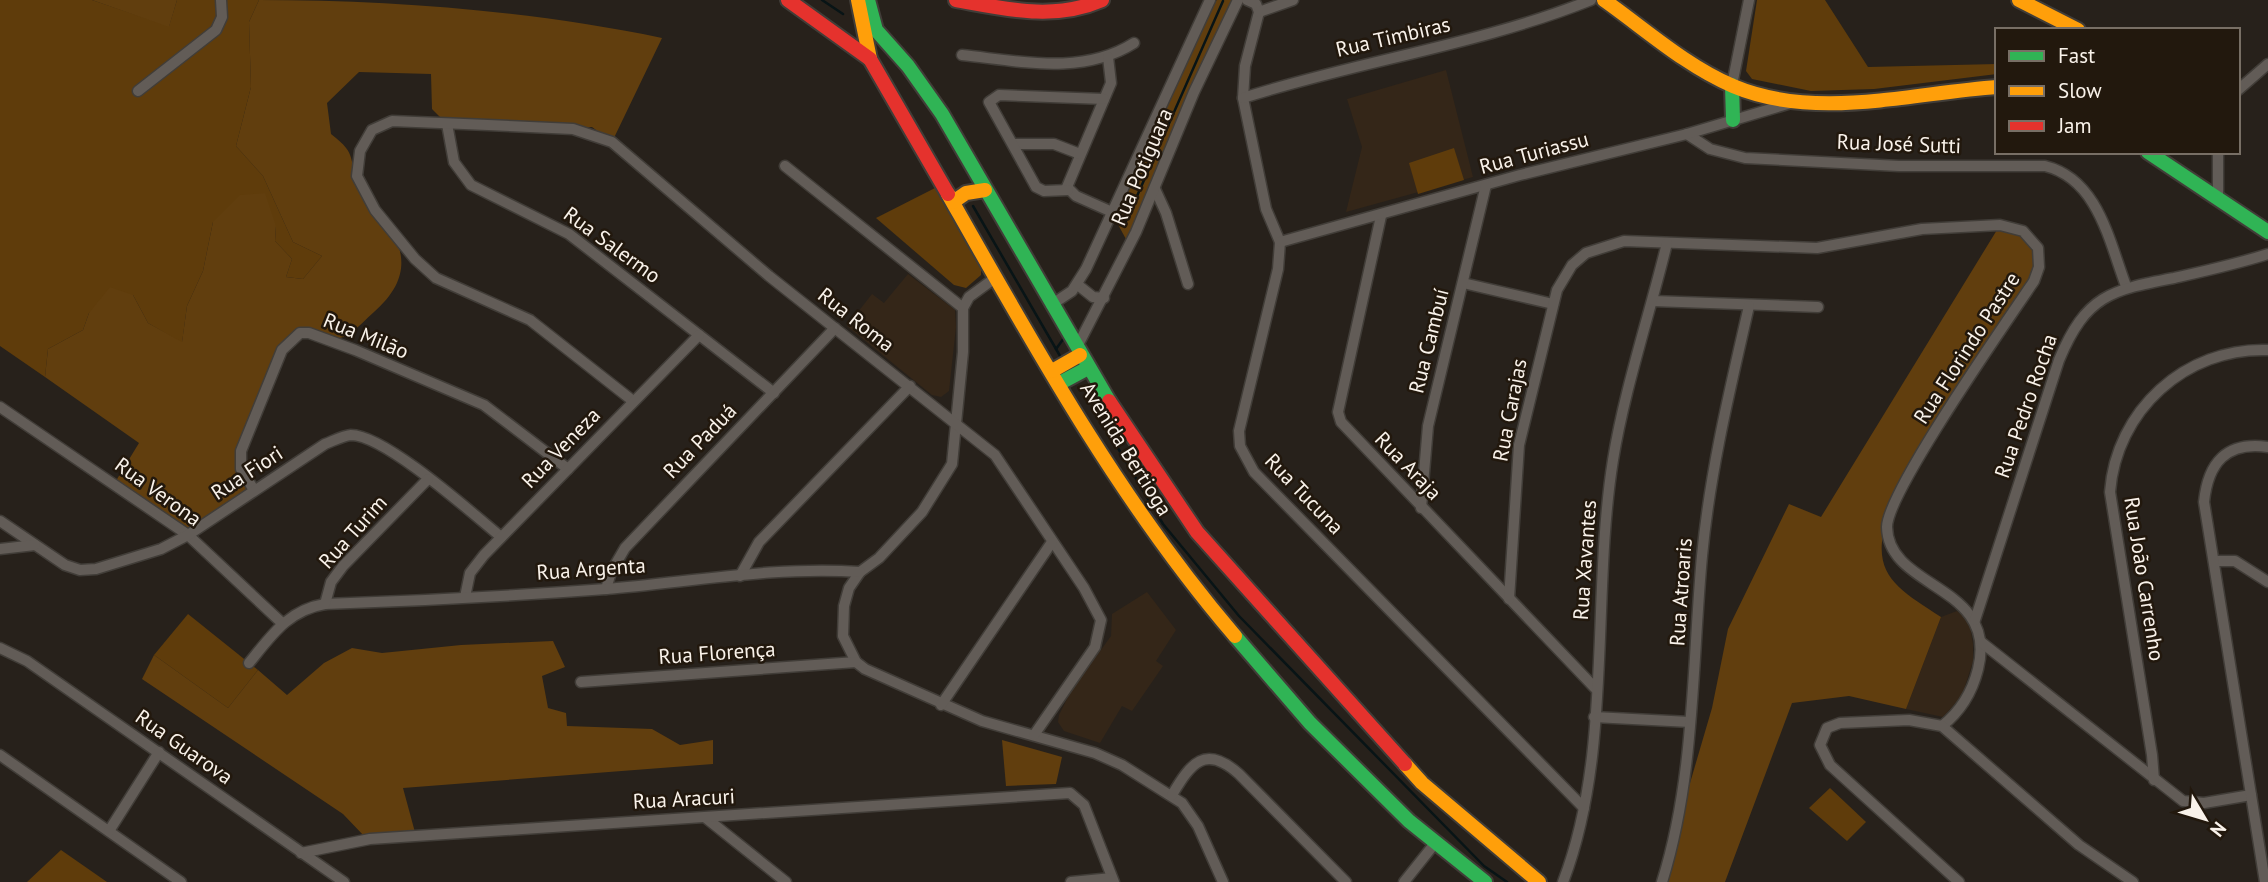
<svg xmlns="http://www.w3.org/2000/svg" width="2268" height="882" font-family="'PT Sans',sans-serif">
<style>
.built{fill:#342618}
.green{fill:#5f3c0b}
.forest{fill:#613e0e}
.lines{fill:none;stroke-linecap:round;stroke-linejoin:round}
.stream{stroke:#081416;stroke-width:2.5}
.street-casing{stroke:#413d38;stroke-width:13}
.fast-casing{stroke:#413d38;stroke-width:18}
.slow-casing{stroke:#413d38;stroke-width:18}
.jam-casing{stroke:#413d38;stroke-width:18}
.street{stroke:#625c57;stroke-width:10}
.fast{stroke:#30b455;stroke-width:14}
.slow{stroke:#ff9f0a;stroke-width:14}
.jam{stroke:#e5322d;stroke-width:14}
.labels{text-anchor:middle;stroke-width:5;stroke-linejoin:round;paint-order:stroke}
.street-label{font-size:21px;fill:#f9f2ea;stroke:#22180d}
</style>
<rect width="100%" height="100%" fill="#27211b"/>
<g class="built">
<path d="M1446 70 1473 177 1346 212 1362 147 1347 99Z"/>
<path d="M908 274 955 310 956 327 949 391 941 397 932 395 847 326 872 294 884 303Z"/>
<path d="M1147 592 1176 630 1156 661 1163 666 1132 711 1122 706 1100 743 1064 731 1058 722 1059 715 1070 693 1111 636 1112 614Z"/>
<path d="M1957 611 1969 621 1973 644V661L1962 696 1943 717 1906 709 1941 617Z"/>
</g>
<g class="green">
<path d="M0 0H92L169 26 177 0H259L249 22 251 87 236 146 263 176 293 242 322 256 303 279 286 277 292 259 275 241 276 226 213 222 203 271 187 306 182 343 148 323 133 295 89 313 83 330 48 349 45 377 0 346Z"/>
<path d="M1757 0H1825L1868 67 1997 64V74L1874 89 1811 91 1752 79 1746 71Z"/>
<path d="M1454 148 1464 180 1418 194 1409 163Z"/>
<path d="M935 188 981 264V275L966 288 954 285 876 218Z"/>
<path d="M188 614 258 670 228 708 154 655Z"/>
<path d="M1830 788 1866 822 1847 841 1809 808Z"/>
<path d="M61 850 107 882H27Z"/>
</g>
<g class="forest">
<path d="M92 0H177L169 27Z"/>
<path d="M259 0C393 0 531 11 662 38L612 142 592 127 573 129 447 124 432 109 431 74 359 72 327 103 331 134C360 156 345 158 361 182 392 229 427 265 374 312 366 319 358 328 349 334 327 348 312 328 293 337L241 450 245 475 254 490 188 535 114 484 139 443 45 377 48 349 83 330 89 313 110 287 133 295 148 323 182 342 187 306 203 271 213 222 240 195 265 193 276 226 275 241 292 259 286 277 303 279 322 256 293 242 263 176 236 146 251 87 249 22Z"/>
<path d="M1217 0H1232L1127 241 1115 219 1210 7Z"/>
<path d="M2000 225 2023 231 2040 258 2034 281 1888 517C1868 574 1898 589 1941 617L1906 709 1849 696 1792 703 1725 882H1661L1712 708 1728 629 1789 504 1821 517Z"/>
<path d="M553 641 565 667 542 676 548 708 566 713 567 726 652 729 680 745 713 740V764L403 788 416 836 365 837 343 814 142 679 154 655 228 708 258 670 287 695 324 663 352 648 382 653 461 645Z"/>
<path d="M1002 740 1062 757 1056 784 1006 786Z"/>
</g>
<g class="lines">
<g class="stream">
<path d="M822 0 843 14"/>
<path d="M973 206 1063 361"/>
<path d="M1126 221 1223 1"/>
<path d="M1056 349 1064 338"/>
<path d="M1103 423 1163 524 1239 616 1484 866 1507 882"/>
</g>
<g class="street-casing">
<g id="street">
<path d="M1247 0 1256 4 1259 12 1245 66 1243 98 1266 209 1280 242 1278 269 1239 431 1240 446 1254 472 1584 808"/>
<path d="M1259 12 1293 0"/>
<path d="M962 55C1019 61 1082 76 1134 43"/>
<path d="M1108 57 1111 83 1067 187 1076 196 1112 212"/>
<path d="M1732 85 1749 0"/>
<path d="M2238 90 2268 64"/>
<path d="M138 91 216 30 222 17 221 0"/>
<path d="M1243 98C1358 61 1479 45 1591 0"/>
<path d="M447 124 454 162 471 185 569 234 774 393"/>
<path d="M1687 134 1710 149 1745 158 1899 166H2045C2098 179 2109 241 2126 286"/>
<path d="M1015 144H1054L1080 154"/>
<path d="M785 166 963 308"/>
<path d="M1155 189 1166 213 1188 284"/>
<path d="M1068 190 1044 191 1036 187 989 102 999 95 1104 99"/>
<path d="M2218 199V152"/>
<path d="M1381 216 1338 412 1341 422 1595 688"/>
<path d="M1280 242 1520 175 1687 134 1791 103"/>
<path d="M995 278 969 297 963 308V352L952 464 922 512 879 558 860 572 849 588 844 606 843 636 856 662 865 669 982 721 1095 753 1122 765 1182 803 1198 826 1223 882"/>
<path d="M1463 283 1553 304"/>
<path d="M1078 285 1093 297 1104 298"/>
<path d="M1653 301 1818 307"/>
<path d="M1051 305 1072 291 1086 269 1210 0"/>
<path d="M1077 347 1136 232 1194 92 1238 0"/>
<path d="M633 401 530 320 436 278 415 259 375 210 357 176 360 151 372 130 392 121 488 125 573 129 612 142 769 276 995 455 1084 588 1101 620 1095 647 1034 735"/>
<path d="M0 407 188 535 282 623"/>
<path d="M254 490 241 469V451L282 350 300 333H309L355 350 484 405 568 469"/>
<path d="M1421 508 1428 426 1486 185"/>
<path d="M0 521 65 565 80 570 96 569 161 549 188 535 325 444C333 441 342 436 351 435 385 435 472 513 501 537"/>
<path d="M0 549 35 545"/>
<path d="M2214 561H2235L2268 582"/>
<path d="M740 576 759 542 910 386"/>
<path d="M606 589 611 572 625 548 835 328"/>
<path d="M465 597 470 573 484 555 699 335"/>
<path d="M1509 599 1519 445 1557 290 1572 265 1586 253 1624 241 1817 248 1922 229 2000 225 2023 231 2038 248 2039 267 2034 281C2008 320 1887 492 1887 527 1888 590 1999 584 1978 669 1972 693 1961 711 1942 726"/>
<path d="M325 604C418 601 512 596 606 589 690 582 776 566 860 572"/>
<path d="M1975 620 2059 360C2086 295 2111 290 2174 278 2205 271 2237 264 2268 254"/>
<path d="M1981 642 2183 801 2204 803 2251 795"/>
<path d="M0 648 27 661 344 882"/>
<path d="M249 663C271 636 288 610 325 604L331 582 343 566 428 479"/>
<path d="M581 682 856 662"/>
<path d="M941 705 1052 542"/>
<path d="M1594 717 1690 722"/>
<path d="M0 755 181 882"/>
<path d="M2154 780 2152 755 2110 492C2116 411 2185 347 2268 350"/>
<path d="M1172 795C1191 763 1205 744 1239 774L1346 882"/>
<path d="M706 818 786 882"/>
<path d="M109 831 159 752"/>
<path d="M301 853 370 839 1070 793 1084 805 1114 882"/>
<path d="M1071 882 1112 878"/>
<path d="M1404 882 1436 842"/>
<path d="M1563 882C1613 752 1591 597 1613 460 1624 391 1650 313 1667 243"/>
<path d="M1662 882C1695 777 1692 665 1702 556 1710 471 1730 389 1749 306"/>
<path d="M1959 882 1830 765 1820 745 1827 728 1840 723 1909 720 1942 726 2079 845 2133 882"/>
<path d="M2265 882 2204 502C2208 463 2226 441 2268 447"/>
</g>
</g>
<g class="fast-casing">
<g id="fast">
<path d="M868 0 876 30 908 66 942 114 1109 401"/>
<path d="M1732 85 1733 120"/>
<path d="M2148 152 2268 232"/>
<path d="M1060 383 1088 368"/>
<path d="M1235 636 1310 723 1409 821 1485 882"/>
</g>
</g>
<g class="slow-casing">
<g id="slow">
<path d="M858 0 870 59"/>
<path d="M1604 0C1645 29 1686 66 1733 86 1816 121 1911 93 1997 87"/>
<path d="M2019 0 2078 30"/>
<path d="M948 194C1034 346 1121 503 1235 636"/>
<path d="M953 202 966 193 985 190"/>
<path d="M1052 371 1080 355"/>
<path d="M1405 764 1422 783 1539 882"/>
</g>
</g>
<g class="jam-casing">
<g id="jam">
<path d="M788 0 870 59 948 194"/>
<path d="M956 0C1006 9 1054 21 1102 0"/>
<path d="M1109 401 1197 532 1405 764"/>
</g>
</g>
<use href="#street" class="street"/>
<use href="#fast" class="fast"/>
<use href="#slow" class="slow"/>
<use href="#jam" class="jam"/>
</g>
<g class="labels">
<g class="street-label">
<text transform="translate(1393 37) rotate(-13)" y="7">Rua Timbiras</text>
<text transform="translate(1899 144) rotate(2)" y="7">Rua José Sutti</text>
<text transform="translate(1534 153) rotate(-15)" y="7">Rua Turiassu</text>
<text transform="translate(1142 167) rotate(-67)" y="7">Rua Potiguara</text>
<text transform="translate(612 245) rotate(36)" y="7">Rua Salermo</text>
<text transform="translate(856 320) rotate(38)" y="7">Rua Roma</text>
<text transform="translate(366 336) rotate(22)" y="7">Rua Milão</text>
<text transform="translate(1429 341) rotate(-76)" y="7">Rua Cambuí</text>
<text transform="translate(1967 348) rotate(-57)" y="7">Rua Florindo Pastre</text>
<text transform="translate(2026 406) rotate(-71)" y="7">Rua Pedro Rocha</text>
<text transform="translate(1510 410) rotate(-79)" y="7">Rua Carajas</text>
<text transform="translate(700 441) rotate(-46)" y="7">Rua Paduá</text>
<text transform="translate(561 448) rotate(-46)" y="7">Rua Veneza</text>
<text transform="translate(1126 449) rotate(58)" y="7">Avenida Bertioga</text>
<text transform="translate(1408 466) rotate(46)" y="7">Rua Araja</text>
<text transform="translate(247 473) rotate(-33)" y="7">Rua Fiori</text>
<text transform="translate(158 492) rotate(36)" y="7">Rua Verona</text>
<text transform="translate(1304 494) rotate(46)" y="7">Rua Tucuna</text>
<text transform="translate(353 532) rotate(-48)" y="7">Rua Turim</text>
<text transform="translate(1585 560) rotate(-86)" y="7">Rua Xavantes</text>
<text transform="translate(591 569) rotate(-4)" y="7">Rua Argenta</text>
<text transform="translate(2144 579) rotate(81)" y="7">Rua João Carrenho</text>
<text transform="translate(1681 592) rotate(-86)" y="7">Rua Atroaris</text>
<text transform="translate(717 653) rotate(-4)" y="7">Rua Florença</text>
<text transform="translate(184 747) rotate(35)" y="7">Rua Guarova</text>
<text transform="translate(684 799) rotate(-3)" y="7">Rua Aracuri</text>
</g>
</g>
<rect x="1995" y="28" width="245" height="126" fill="#22180d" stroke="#786f65" stroke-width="2"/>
<rect x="2009" y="51" width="35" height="10" fill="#30b455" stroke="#786f65" stroke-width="2"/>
<text x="2058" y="63" font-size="21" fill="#f9f2ea">Fast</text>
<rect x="2009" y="86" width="35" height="10" fill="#ff9f0a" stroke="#786f65" stroke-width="2"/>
<text x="2058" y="98" font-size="21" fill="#f9f2ea">Slow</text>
<rect x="2009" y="121" width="35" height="10" fill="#e5322d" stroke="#786f65" stroke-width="2"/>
<text x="2058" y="133" font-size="21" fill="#f9f2ea">Jam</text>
<g transform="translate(2205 819) rotate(128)" stroke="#22180d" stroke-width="5" paint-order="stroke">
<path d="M0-5L12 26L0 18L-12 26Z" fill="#f9f2ea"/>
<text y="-10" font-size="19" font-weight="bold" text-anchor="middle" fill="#f9f2ea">N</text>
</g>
</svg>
